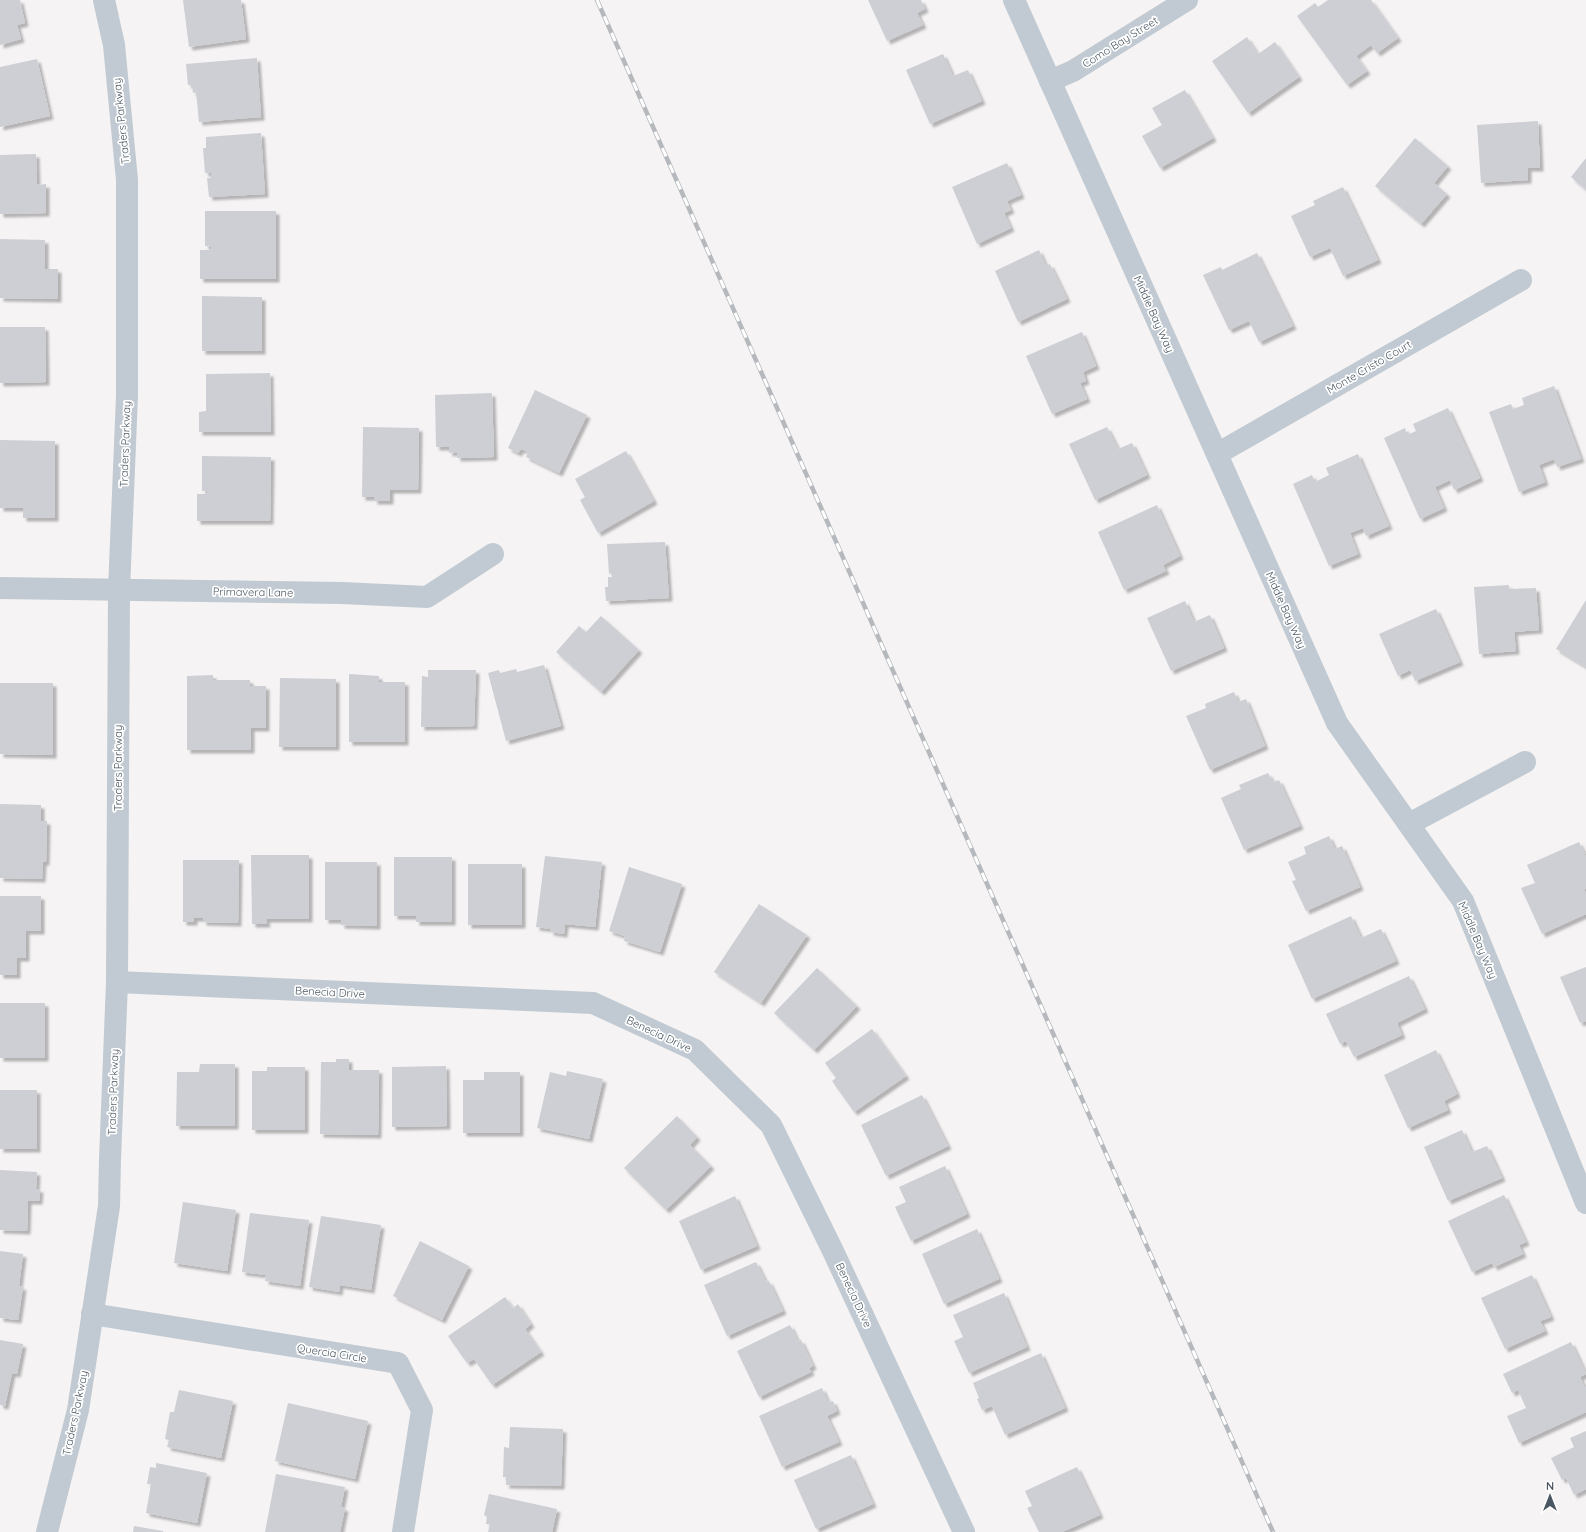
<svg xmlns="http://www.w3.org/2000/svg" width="1586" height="1532" font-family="Quicksand,sans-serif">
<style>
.building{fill:#cdcfd5;filter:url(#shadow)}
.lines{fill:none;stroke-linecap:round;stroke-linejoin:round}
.minor{stroke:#c1cad2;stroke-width:22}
.rail-casing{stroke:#b5b8bd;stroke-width:4.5}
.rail{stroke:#fff;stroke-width:3;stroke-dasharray:9;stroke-linecap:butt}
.labels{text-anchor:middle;stroke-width:3.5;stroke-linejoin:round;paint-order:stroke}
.street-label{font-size:11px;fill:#4a5661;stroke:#fff}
</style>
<defs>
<filter id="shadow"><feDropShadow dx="3.5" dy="3.5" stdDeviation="1" flood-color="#0004"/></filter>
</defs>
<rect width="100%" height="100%" fill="#f5f3f3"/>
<g class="building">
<path d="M0 0H20L25 23 17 25 21 39 0 45Z"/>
<path d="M183 0H241L246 39 189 47Z"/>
<path d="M868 0H921L925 9 917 13 923 25 887 41Z"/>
<path d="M1328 0H1371L1398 38 1377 53 1371 45 1356 56 1367 71 1347 85 1297 16 1315 3 1318 7Z"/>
<path d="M1247 37 1258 54 1275 42 1299 77 1248 113 1212 61Z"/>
<path d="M943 54 953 76 968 70 982 101 930 124 906 70Z"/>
<path d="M257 58 261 117 199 122 196 92 193 93 192 85H188L186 64Z"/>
<path d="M37 59 50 116 0 127V67Z"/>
<path d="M1185 90 1213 138 1160 168 1142 136 1162 125 1152 108Z"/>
<path d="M1538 121 1540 168H1528V180L1481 183 1477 125Z"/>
<path d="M261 133 265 194 209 197 207 178H211V173H205L203 148H206V137Z"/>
<path d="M1415 138 1448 166 1434 183 1447 194 1421 224 1375 186Z"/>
<path d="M36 154 37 185 46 184V213L0 214V155Z"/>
<path d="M1586 158V190L1571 177Z"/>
<path d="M1007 163 1021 195 1007 201 1011 210 1004 213 1011 228 977 244 952 187Z"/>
<path d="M1343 187 1378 260 1343 276 1330 248 1310 257 1291 216 1315 205 1313 201Z"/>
<path d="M205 211H276V279H200V250H211V247L205 246Z"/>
<path d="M0 239 45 240V269H58V299L0 298Z"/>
<path d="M1039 250 1046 266 1050 264 1067 299 1018 322 995 271Z"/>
<path d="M1257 253 1293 326 1259 342 1249 321 1229 330 1203 275 1221 267 1222 270Z"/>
<path d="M202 296 262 297V351H202Z"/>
<path d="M0 327H45L46 382 0 383Z"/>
<path d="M1082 332 1096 366 1083 372 1086 381 1080 383 1087 399 1052 414 1026 356Z"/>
<path d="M270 373 271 432H199V412L206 411V374Z"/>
<path d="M1554 386 1581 459 1557 467 1554 459 1539 465 1545 482 1519 492 1489 412 1511 404 1513 409 1524 405 1522 398Z"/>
<path d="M535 390 587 415 559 473 526 457 528 452 521 449 518 453 508 448Z"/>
<path d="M492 393 494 457 457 458V452L449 453V447H436L435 395Z"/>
<path d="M1448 408 1480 478 1454 490 1450 480 1435 487 1444 508 1420 519 1384 438 1405 428 1407 435 1416 431 1413 424Z"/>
<path d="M363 427 419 428 418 490H390V501H374V497H362Z"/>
<path d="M1107 427 1118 449 1132 443 1147 475 1095 500 1069 444Z"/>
<path d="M0 440 55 441V518H23V508H0Z"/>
<path d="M626 451 654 501 598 533 580 500 585 497 575 479Z"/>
<path d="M1358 454 1389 526 1366 536 1363 528 1350 533 1358 554 1329 566 1293 484 1312 475 1315 482 1329 475 1326 468Z"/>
<path d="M202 456 271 457 270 521H197V494H207V491H202Z"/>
<path d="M1157 505 1180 556 1163 565 1166 571 1124 590 1098 532Z"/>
<path d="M665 542 669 598 606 601 605 587H608V577H612L611 573 609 574 607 544Z"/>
<path d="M1509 585V589L1536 588 1539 630 1514 632 1516 651 1479 654 1474 587Z"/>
<path d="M1586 600V667L1556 649Z"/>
<path d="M1185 601 1194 622 1210 615 1224 648 1171 671 1147 618Z"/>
<path d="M1436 609 1460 662 1415 681 1410 670 1398 676 1379 634Z"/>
<path d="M601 616 639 650 601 692 556 652 579 626 586 632Z"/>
<path d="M544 665 561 726 506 741 488 673 499 670 500 673 516 669 517 672Z"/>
<path d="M428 670H476L474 726 421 727 422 676 428 677Z"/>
<path d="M349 674 379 676V682H405V742H349Z"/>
<path d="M213 675V680H250V686H266V728H251V750H187V676Z"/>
<path d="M280 678 336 679V747H279Z"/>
<path d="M0 683H53V755L0 754Z"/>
<path d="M1234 692 1238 702 1246 699 1265 746 1210 770 1186 716 1206 708 1205 704Z"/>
<path d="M1268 773 1273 782 1279 780 1300 826 1244 850 1221 798 1241 789 1239 785Z"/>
<path d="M0 804 41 805V821H47L46 862H43L42 879 0 878Z"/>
<path d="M1329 836 1335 849 1342 846 1360 887 1306 911 1292 881 1296 880 1288 862 1306 854 1304 847Z"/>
<path d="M1579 842 1586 857V888L1584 889 1586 894V914L1542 934 1521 888 1535 883 1527 865Z"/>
<path d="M251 855H309V919H266L267 924H252Z"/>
<path d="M545 856 602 862 595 927 565 924 564 934 550 932 551 929 536 927Z"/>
<path d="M394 857H452V922H416V916H394Z"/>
<path d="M183 860H239L238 923 203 922V918H194V922H183Z"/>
<path d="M325 862H377V926L341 925V920H325Z"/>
<rect x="468" y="864" width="54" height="61"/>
<path d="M629 867 682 884 660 952 624 941 625 936 609 931Z"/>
<path d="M0 896H41V931H26V958H17V975H0Z"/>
<path d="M759 904 807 935 761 1003 714 972Z"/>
<path d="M1351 916 1361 938 1381 929 1396 961 1312 999 1288 945Z"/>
<path d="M1586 967V1021L1580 1023 1560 977Z"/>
<path d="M817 968 857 1006 814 1050 774 1013Z"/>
<path d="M1409 976 1425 1009 1397 1023 1402 1035 1354 1057 1346 1041 1340 1044 1326 1014Z"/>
<rect x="0" y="1003" width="45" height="55"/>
<path d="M872 1029 906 1076 854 1112 832 1081 836 1078 825 1063Z"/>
<path d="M1436 1050 1457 1094 1444 1101 1448 1110 1408 1128 1384 1075Z"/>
<path d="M336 1059H349V1070H379L378 1135 320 1134 321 1062H336Z"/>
<path d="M200 1064H235V1126H176L177 1072H199Z"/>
<path d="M446 1066 447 1126 392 1127V1067Z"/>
<path d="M267 1067H305V1130H252V1071H267Z"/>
<path d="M567 1071 603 1079 589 1139 537 1128 550 1072 566 1076Z"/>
<path d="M484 1072H520V1133H463V1080H484Z"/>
<rect x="0" y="1090" width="37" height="59"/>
<path d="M922 1095 948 1146 886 1176 861 1125Z"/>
<path d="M677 1116 697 1137 690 1145 711 1166 666 1210 624 1168Z"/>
<path d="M1462 1130 1472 1152 1487 1146 1502 1178 1448 1201 1424 1147Z"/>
<path d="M945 1166 967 1214 911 1241 895 1207 906 1202 899 1187Z"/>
<path d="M0 1170 37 1172 36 1189H40L39 1201H28L27 1231 0 1230Z"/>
<path d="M1504 1195 1526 1242 1519 1245 1523 1254 1494 1267 1492 1263 1472 1272 1448 1221Z"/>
<path d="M735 1196 757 1246 701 1270 679 1221Z"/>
<path d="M183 1202 236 1210 227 1271 174 1263Z"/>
<path d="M250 1213 309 1220 300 1286 265 1281 266 1275 242 1272Z"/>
<path d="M321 1216 381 1225 371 1290 340 1285 339 1292 309 1287Z"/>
<path d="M977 1229 999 1279 944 1304 922 1254Z"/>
<path d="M420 1241 469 1266 442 1320 393 1296Z"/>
<path d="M0 1251 23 1254 19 1286 23 1287 18 1320 0 1318Z"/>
<path d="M756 1262 766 1282 769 1281 783 1311 727 1336 704 1285Z"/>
<path d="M1532 1275 1551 1317 1540 1321 1545 1331 1505 1349 1481 1298Z"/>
<path d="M1004 1293 1027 1347 969 1373 954 1341 963 1337 953 1315Z"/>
<path d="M505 1297 513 1308 518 1304 531 1324 525 1329 541 1352 492 1385 474 1359 467 1363 448 1336Z"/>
<path d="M790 1325 798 1341 801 1340 813 1366 809 1368 811 1372 759 1397 737 1351Z"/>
<path d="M0 1340 23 1344 17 1374 12 1373 5 1406 0 1405Z"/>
<path d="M1571 1342 1586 1374 1580 1377 1584 1386H1586V1412L1519 1443 1507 1416 1526 1408 1518 1390 1512 1393 1503 1374Z"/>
<path d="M1041 1353 1065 1408 1005 1435 992 1406 982 1410 977 1399 979 1398 973 1383Z"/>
<path d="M822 1388 828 1402 833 1401 837 1411 827 1416 839 1442 782 1467 759 1416Z"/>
<path d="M179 1390 233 1401 221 1458 167 1447 169 1440 165 1439 170 1412H174Z"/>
<path d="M288 1403 368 1421 355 1479 275 1461Z"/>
<path d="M510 1427 563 1429 561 1486 506 1485V1477H503L504 1447 509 1448Z"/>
<path d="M1586 1431V1489L1574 1495 1566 1478 1562 1480 1551 1458 1574 1447 1570 1438Z"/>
<path d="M851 1455 873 1504 816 1529 794 1480Z"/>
<path d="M156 1463 207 1473 197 1523 146 1513 151 1484H147L150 1467 156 1468Z"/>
<path d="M1077 1467 1100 1515 1062 1532H1039L1027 1508 1032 1506 1025 1491Z"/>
<path d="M276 1474 345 1487 341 1507 345 1508 340 1532H265Z"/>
<path d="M489 1494 557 1509 552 1532H488L490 1524H486L487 1517 484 1515Z"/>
<path d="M134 1526 163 1531V1532H133Z"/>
</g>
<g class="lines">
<g class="minor">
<path d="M1014 0 1337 723 1463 901 1586 1203"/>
<path d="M1050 81 1073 71 1187 0"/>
<path d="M1217 454 1521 280"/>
<path d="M0 588 342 593 427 597 493 554"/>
<path d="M1409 824 1525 762"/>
<path d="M117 982 593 1003 695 1050 771 1125 833 1251 964 1532"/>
<path d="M92 1314 398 1363 422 1410 403 1532"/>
<path d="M47 1532 78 1410 109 1206 110 1159 117 982 119 590 127 396V180L114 45 104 0"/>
</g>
<g class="rail-casing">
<path id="rail" d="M597 0 1273 1532"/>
</g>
<use href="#rail" class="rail"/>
</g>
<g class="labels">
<g class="street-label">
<text transform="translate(1120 42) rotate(-32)" y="4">Como Bay Street</text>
<text transform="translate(121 121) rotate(-96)" y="4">Traders Parkway</text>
<text transform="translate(1154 314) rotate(66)" y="4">Middle Bay Way</text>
<text transform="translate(1369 367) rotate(-30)" y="4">Monte Cristo Court</text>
<text transform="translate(125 444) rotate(-88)" y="4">Traders Parkway</text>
<text transform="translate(253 592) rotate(1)" y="4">Primavera Lane</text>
<text transform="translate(1286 610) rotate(66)" y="4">Middle Bay Way</text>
<text transform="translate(118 768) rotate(-90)" y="4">Traders Parkway</text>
<text transform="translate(1478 940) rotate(67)" y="4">Middle Bay Way</text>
<text transform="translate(330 992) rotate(3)" y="4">Benecia Drive</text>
<text transform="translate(659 1034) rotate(25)" y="4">Benecia Drive</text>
<text transform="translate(113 1092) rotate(-88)" y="4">Traders Parkway</text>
<text transform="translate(854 1295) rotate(65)" y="4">Benecia Drive</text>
<text transform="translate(332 1353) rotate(9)" y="4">Quercia Circle</text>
<text transform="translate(75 1413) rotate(-78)" y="4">Traders Parkway</text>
</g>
</g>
<g transform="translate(1550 1496)" stroke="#ffffff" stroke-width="3" paint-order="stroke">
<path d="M0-3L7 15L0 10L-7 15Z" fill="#4a5661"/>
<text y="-6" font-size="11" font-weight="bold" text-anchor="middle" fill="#4a5661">N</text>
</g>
</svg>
